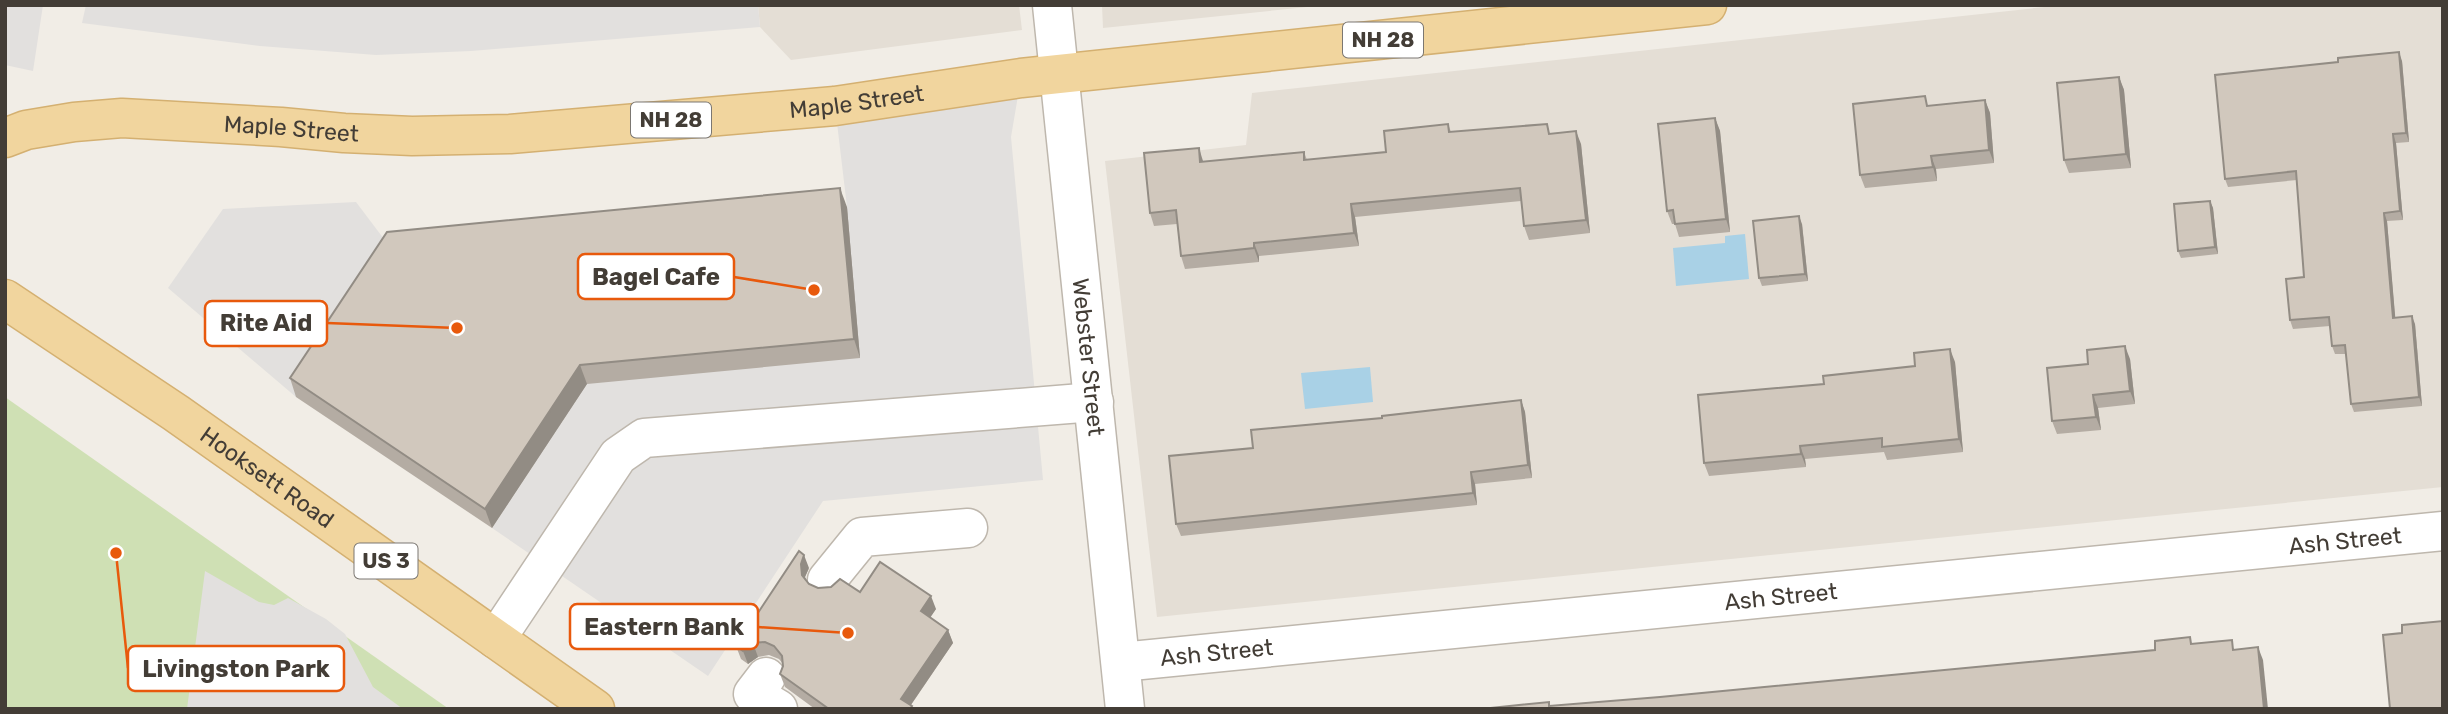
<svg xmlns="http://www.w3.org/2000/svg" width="2448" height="714" font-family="Rubik,sans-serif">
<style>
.residential{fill:#e4ded5}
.green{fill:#cfe0b4}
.parking{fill:#e2e0de}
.water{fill:#a9d1e6}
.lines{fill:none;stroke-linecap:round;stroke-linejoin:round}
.minor-casing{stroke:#beb7ad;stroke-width:41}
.major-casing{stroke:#d4b071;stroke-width:41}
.minor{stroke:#fff;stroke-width:38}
.major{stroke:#f1d59e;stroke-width:38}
.wall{fill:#b4aca3}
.shaded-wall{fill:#928c84}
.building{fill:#d1c8bd;stroke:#928c84;stroke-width:2}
.labels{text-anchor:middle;stroke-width:6;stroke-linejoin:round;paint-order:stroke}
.shield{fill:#fff;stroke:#7b7772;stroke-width:2}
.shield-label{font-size:21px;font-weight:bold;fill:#433d36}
.street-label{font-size:23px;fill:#433d36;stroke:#fff}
.leader{fill:none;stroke:#e8590c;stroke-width:2.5}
.callout-dot{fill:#e8590c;stroke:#fff;stroke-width:2.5}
.callout{fill:#fff;stroke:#e8590c;stroke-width:2.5}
.callout-label{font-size:24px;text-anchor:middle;font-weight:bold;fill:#433d36}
</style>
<rect width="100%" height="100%" fill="#f1ede6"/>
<g class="residential">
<path d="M758 5H1019L1022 30 791 60 760 27Z"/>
<path d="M1102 5H1327L1103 28Z"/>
<path d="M2063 5H2443V487L1157 617 1105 161 1246 145 1252 93Z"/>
</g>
<path class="green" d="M5 397 449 709H5Z"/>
<g class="parking">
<path d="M5 5H43L33 71 5 65Z"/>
<path d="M86 5H758L760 27 471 51 376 55 260 46 82 23Z"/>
<path d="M1021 78 1011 137 1043 480 823 501 708 676 492 528 587 384 847 207 835 106Z"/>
<path d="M356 202 393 251 296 397 168 288 223 209Z"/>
<path d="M205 571 259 602 274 605 288 598 326 619 345 634 373 687 403 709H187Z"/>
</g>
<g class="water">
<path d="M1745 234 1749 279 1676 286 1673 248 1725 243V236Z"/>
<path d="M1370 367 1373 402 1305 409 1301 373Z"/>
</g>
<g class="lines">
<g class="minor-casing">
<g id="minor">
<path id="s1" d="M1052 5 1125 709"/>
<path d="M827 580 862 537 968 528"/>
<path d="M496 639 618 456 644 438 1094 402"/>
<path id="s2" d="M1121 662 2443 531"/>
<path d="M766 677 753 694 778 709"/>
</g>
</g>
<g class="major-casing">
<g id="major">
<path id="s3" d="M5 138 26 130 74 122 122 118 281 127 344 133 412 136 510 134 835 106 1021 78 1707 5"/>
<path id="s4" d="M5 299 176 413 595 709"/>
</g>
</g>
<use href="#minor" class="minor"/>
<use href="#major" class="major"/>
</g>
<g class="wall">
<path d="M2402 61 2409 142 2396 143 2403 220 2387 221 2395 317 2415 324 2422 406 2354 412 2351 404 2346 354H2335L2332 346 2330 326 2293 329 2290 320 2304 277 2297 180 2228 187 2225 179Z"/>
<path d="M2119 77 2124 90 2131 168 2069 173 2064 160Z"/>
<path d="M1985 100 1990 113 1994 163 1936 169 1937 181 1865 188 1860 175 1929 106Z"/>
<path d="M1715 118 1720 131 1730 232 1679 237 1675 224H1672L1667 211Z"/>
<path d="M1448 124 1451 132 1551 133 1581 144 1590 233 1529 240 1524 226 1521 201 1355 217 1359 246 1259 256V262L1185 269 1181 256 1177 224 1154 226 1150 213 1203 162 1304 152 1307 160 1386 152Z"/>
<path d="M2210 201 2213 208 2218 254 2181 258 2178 251Z"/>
<path d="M847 207 860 358 587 384 492 528 296 397 290 378Z"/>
<path d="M1802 224 1808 281 1762 286 1759 278Z"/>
<path d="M2130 359 2135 404 2098 408 2101 430 2057 434 2052 421 2088 364Z"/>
<path d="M1955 362 1963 452 1887 460 1884 452 1805 459 1806 467 1709 476 1704 463 1824 384Z"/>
<path d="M1521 400 1525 412 1532 478 1475 484 1477 505 1181 536 1176 524 1253 448 1382 418Z"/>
<path d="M809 568 805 577 806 580 809 584 818 588 860 592 936 609 930 617 948 630 953 643 911 705 913 709H815L785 687 780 674 783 664 779 659 769 655 758 657 748 664 741 659 736 646Z"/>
</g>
<g class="shaded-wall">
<path d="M2399 52 2402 61 2409 142 2406 133Z"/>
<path d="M2119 77 2124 90 2131 168 2126 154Z"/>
<path d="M1985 100 1990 113 1994 163 1989 150Z"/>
<path d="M1715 118 1720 131 1730 232 1726 219Z"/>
<path d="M1576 131 1581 144 1590 233 1586 220Z"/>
<path d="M2393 134 2396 143 2403 220 2400 211Z"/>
<path d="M1199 148 1203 161 1200 162Z"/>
<path d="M1931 156 1936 169 1937 181 1933 167Z"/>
<path d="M840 188 847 207 860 358 854 339Z"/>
<path d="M2210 201 2213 208 2218 254 2215 247Z"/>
<path d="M1351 204 1355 217 1359 246 1354 233Z"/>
<path d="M2384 213 2387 221 2396 326 2393 318Z"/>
<path d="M1799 216 1802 224 1808 281 1805 274Z"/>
<path d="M1254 243 1259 256V262L1254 248Z"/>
<path d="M2412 316 2415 324 2422 406 2419 397Z"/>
<path d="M2125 346 2130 359 2135 404 2130 391Z"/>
<path d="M1950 349 1955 362 1963 452 1959 439Z"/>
<path d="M580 365 587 384 492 528 485 509Z"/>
<path d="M2093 395 2098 408 2101 430 2096 417Z"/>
<path d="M1521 400 1525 412 1532 478 1528 465Z"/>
<path d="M1800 446 1805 459 1806 467 1801 454Z"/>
<path d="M1471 472 1475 484 1477 505 1473 493Z"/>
<path d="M804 555 809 568 805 577 807 588 802 575 801 564Z"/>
<path d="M931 596 936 609 926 624 921 611Z"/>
<path d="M948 630 953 643 908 709 901 699Z"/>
<path d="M753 643 758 657 748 664 743 651Z"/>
<path d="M2258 647 2263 660 2268 709H2264Z"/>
</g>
<g class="building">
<path d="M2399 52 2406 133 2393 134 2400 211 2384 213 2393 318 2412 316 2419 397 2351 404 2345 345 2332 346 2329 317 2290 320 2286 279 2304 277 2296 171 2225 179 2215 75 2338 62V58Z"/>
<path d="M2119 77 2126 154 2064 160 2057 83Z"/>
<path d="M1925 96 1927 106 1985 100 1989 150 1931 156 1933 167 1860 175 1853 104Z"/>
<path d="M1715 118 1726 219 1675 224 1673 210 1667 211 1658 124Z"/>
<path d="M1448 124 1449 132 1547 124 1549 134 1576 131 1586 220 1524 226 1520 188 1351 204 1354 233 1254 243V248L1181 256 1176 210 1150 213 1144 153 1199 148 1200 162 1304 152V160L1386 152 1384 131Z"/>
<path d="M840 188 854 339 580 365 485 509 290 378 387 232Z"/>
<path d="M2210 201 2215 247 2178 251 2174 204Z"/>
<path d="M1799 216 1805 274 1759 278 1753 221Z"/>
<path d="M2125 346 2130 391 2093 395 2096 417 2052 421 2047 368 2088 364 2087 350Z"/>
<path d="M1950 349 1959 439 1882 447V438L1800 446 1801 454 1704 463 1698 395 1824 384 1823 376 1915 366 1914 353Z"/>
<path d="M1521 400 1528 465 1471 472 1473 493 1176 524 1169 456 1253 448 1251 430 1382 418V416Z"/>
<path d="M799 551 804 555 801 564 802 575 809 584 818 588 831 587 840 579 860 592 880 562 931 596 921 611 948 630 901 699 912 706 910 709H829L780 674 783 666 782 656 774 646 765 642 753 643 743 651 736 646Z"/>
<path d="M2443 621V709H2390L2383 635 2402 633V625Z"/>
<path d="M2190 637 2191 644 2232 640 2233 650 2258 647 2264 709H1481L1549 702V706L1660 697 2155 650V641Z"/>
</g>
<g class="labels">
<g class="shield">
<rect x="1343" y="22.5" width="80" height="35" rx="5"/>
<rect x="631" y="102.5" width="80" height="35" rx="5"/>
<rect x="354.5" y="543.5" width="63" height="35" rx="5"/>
</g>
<g class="shield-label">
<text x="1383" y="47">NH 28</text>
<text x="671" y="127">NH 28</text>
<text x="386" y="568">US 3</text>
</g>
<g class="street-label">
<text dy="8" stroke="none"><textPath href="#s3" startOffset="856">Maple Street</textPath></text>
<text dy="8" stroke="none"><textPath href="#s3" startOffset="289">Maple Street</textPath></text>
<text dy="8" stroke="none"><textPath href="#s1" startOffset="354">Webster Street</textPath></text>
<text dy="8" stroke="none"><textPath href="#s4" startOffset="317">Hooksett Road</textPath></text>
<text dy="8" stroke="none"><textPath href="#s2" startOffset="1230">Ash Street</textPath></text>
<text dy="8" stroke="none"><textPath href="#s2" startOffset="663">Ash Street</textPath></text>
<text dy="8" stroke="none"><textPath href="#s2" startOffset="96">Ash Street</textPath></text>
</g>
</g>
<path class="leader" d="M814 290L734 277M457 328L327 323M848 633L758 627M116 553L128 668"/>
<g class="callout-dot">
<circle cx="814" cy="290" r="7"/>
<circle cx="457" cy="328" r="7"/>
<circle cx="848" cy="633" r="7"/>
<circle cx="116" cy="553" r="7"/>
</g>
<g class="callout">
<rect x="578" y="254" width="156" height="45" rx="7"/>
<rect x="205" y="301" width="122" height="45" rx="7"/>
<rect x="570" y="604" width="188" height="45" rx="7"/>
<rect x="128" y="646" width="216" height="45" rx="7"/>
</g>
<g class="callout-label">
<text x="656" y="285">Bagel Cafe</text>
<text x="266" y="331">Rite Aid</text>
<text x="664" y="635">Eastern Bank</text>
<text x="236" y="677">Livingston Park</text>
</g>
<rect width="2448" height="714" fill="none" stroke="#433d36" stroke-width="14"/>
</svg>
